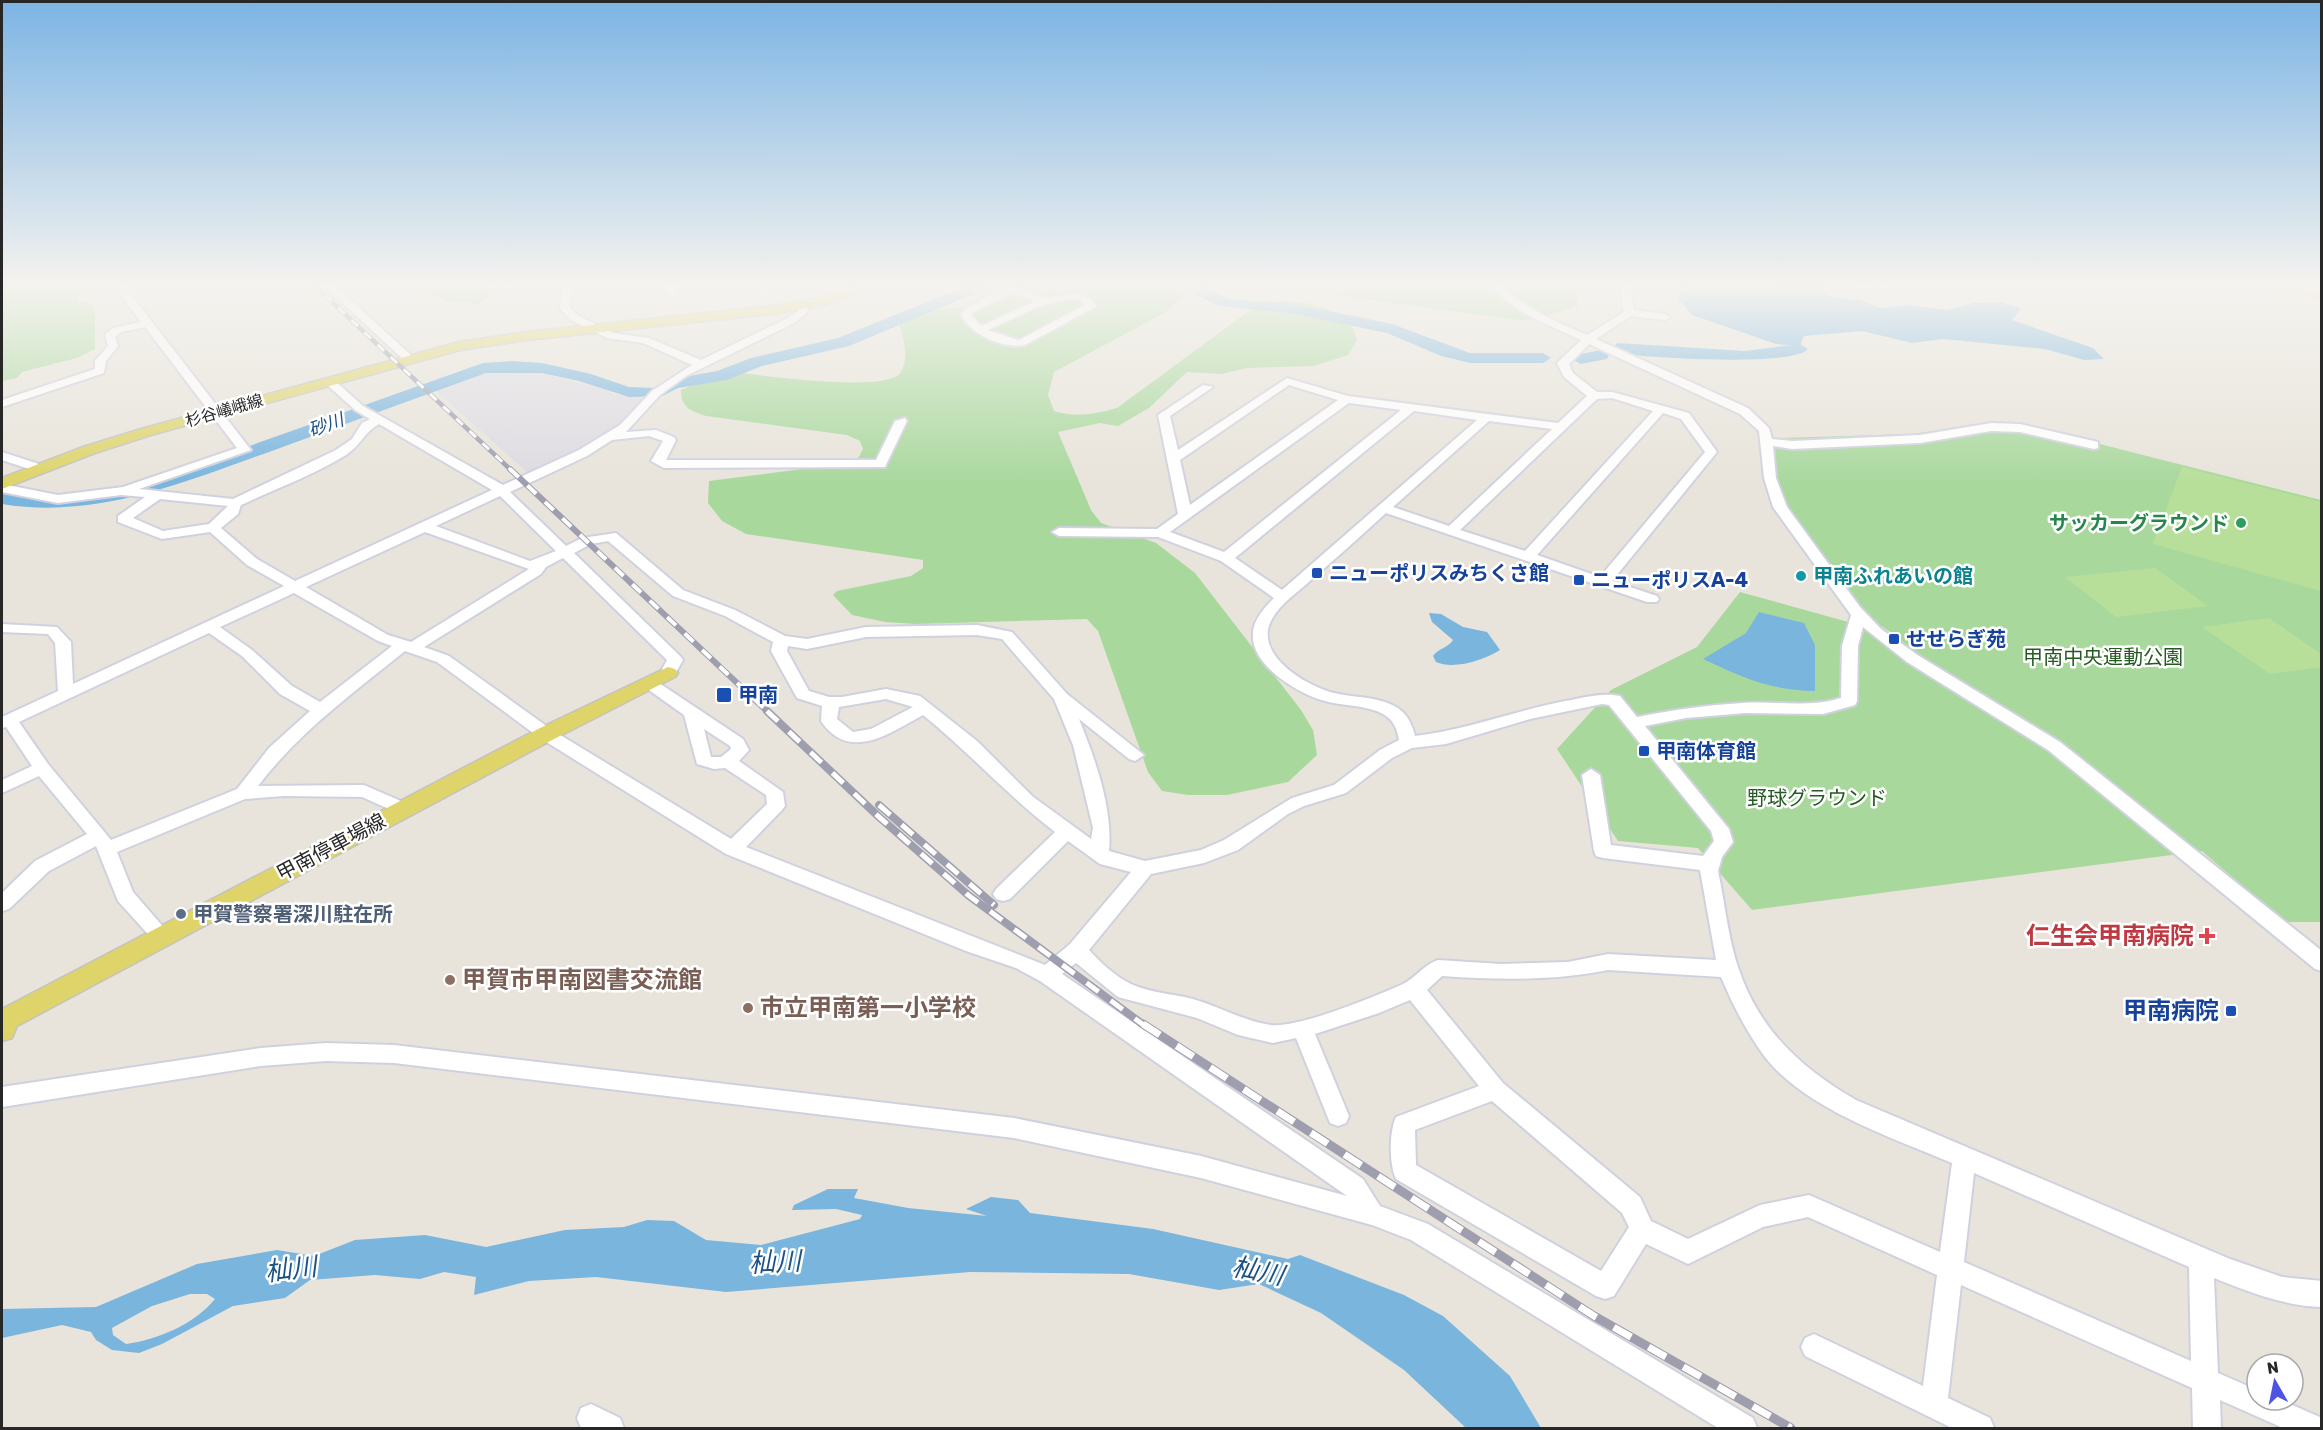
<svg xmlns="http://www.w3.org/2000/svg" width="2323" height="1430" font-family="Rubik,'Noto Sans JP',sans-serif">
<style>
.industrial{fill:#dddbe1}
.green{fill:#a9d89d}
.pitch{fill:#b7df9a}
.water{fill:#7ab5de;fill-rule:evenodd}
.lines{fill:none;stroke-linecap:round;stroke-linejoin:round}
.river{fill:#7ab5de;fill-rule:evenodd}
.minor-casing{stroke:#d0d1df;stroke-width:4}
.major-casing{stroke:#c3c3c3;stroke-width:3}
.minor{fill:#fff;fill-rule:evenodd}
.major{fill:#ded46a;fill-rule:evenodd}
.rail-far3-casing{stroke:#9e9eaf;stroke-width:4.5}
.rail-far2-casing{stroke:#9e9eaf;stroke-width:6}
.rail-far1-casing{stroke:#9e9eaf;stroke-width:8}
.rail-casing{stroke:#9e9eaf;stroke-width:9}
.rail-far3{stroke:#fff;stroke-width:3;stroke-dasharray:9;stroke-linecap:butt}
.rail-far2{stroke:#fff;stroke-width:4;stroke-dasharray:12;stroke-linecap:butt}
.rail-far1{stroke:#fff;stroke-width:5;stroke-dasharray:15;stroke-linecap:butt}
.rail{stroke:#fff;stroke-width:7;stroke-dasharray:20;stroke-linecap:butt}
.leisure-dot{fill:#2e9e5b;stroke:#fff;stroke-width:2}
.transit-dot{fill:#1a4fb4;stroke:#fff;stroke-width:2}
.culture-dot{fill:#0f9aa8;stroke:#fff;stroke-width:2}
.service-dot{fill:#5c6f8a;stroke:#fff;stroke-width:2}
.health-dot{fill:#e0444e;stroke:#fff;stroke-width:2}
.education-dot{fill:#8d6e63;stroke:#fff;stroke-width:2}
.labels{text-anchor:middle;stroke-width:5;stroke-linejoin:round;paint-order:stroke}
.far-street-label{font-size:16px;fill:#272727;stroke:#fff}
.far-water-label{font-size:18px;font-style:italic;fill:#1d5286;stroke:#fff}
.leisure-label{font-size:20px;font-weight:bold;fill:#27864d;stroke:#fff;text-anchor:end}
.transit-label{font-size:20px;font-weight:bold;fill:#164399;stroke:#fff;text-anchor:start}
.culture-label{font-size:20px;font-weight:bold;fill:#0d838f;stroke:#fff;text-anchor:start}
.park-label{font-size:20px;fill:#255a22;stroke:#fff}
.street-label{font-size:20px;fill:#272727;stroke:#fff}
.service-label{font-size:20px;font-weight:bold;fill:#4e5e75;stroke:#fff;text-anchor:start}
.near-health-label{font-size:24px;font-weight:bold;fill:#be3a42;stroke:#fff;text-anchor:end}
.near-education-label{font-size:24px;font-weight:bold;fill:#785e54;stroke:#fff;text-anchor:start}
.near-transit-label{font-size:24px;font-weight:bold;fill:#164399;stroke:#fff;text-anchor:end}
.near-water-label{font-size:26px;font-style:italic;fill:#1d5286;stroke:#fff}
</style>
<rect width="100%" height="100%" fill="#e8e4db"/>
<path class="industrial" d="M495 369 542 371 573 382 596 385 616 395 648 397 618 429 595 446 530 475 434 389 476 373Z"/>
<g class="green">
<path d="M2 283H99L78 296 79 301 89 303 95 308V349L77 358 22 372 17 378 2 381Z"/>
<path d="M407 283H493L487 299 479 304 446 301Z"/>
<path d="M1067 283H1180L1183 295 1166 312 1054 372 1048 395 1054 411C1076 418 1095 414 1117 408L1253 308C1279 295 1322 302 1346 319 1352 324 1355 333 1357 340L1348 355 1314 366 1247 368 1221 374 1187 372 1149 408 1118 426 1100 423 1058 432 1091 510 1101 523 1156 543 1195 573 1301 710 1313 730 1317 755 1288 782 1227 795H1188L1162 791 1148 772 1098 631 1087 619 915 624 885 622 852 615 833 595 837 591 911 576 923 568V560L746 534 722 521 708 503 709 481 848 463 859 457 863 449 860 441 847 435 706 416C691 411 681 408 681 390L718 373 734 372C760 375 888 394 901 372 911 354 901 331 896 314L965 307Z"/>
<path d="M1313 283 1442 290 1454 283H1578L1577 306 1536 319 1521 320 1352 298 1327 293Z"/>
<path d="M1979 425 2084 440 2321 500V922H2284L2202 851 1752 910 1698 848 1618 841 1557 749 1611 690 1697 647 1740 592 1895 635 1870 619 1788 509 1776 477 1773 448 1779 438 1912 434Z"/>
</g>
<g class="pitch">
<path d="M2182 467 2321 502V591L2153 544Z"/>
<path d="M2155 568 2208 606 2116 617 2065 577Z"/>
<path d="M2269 618 2321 654V667L2270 674 2202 627Z"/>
</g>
<g class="water">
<path d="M1727 283H1818L1832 297 1860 300 1880 308 1907 305 1948 310 1973 303 2000 302 2021 308 2012 320 2093 348 2104 359 2084 360 2045 349 1943 339 1912 343 1862 331 1804 336 1800 346 1776 344 1692 315 1678 299 1683 284Z"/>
<path d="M1759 612 1804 623 1815 645V691C1769 690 1744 678 1703 659L1746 633Z"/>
<path d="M1429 613 1441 614 1463 627 1487 632 1500 650C1484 660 1454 670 1436 662L1433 656C1439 648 1448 648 1453 640L1432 622Z"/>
<path d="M828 1189H858L854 1198 908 1208 987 1216 966 1209 991 1197 1018 1200 1030 1213 1153 1229 1288 1259 1300 1255 1404 1295 1443 1316 1510 1376 1541 1428H1466L1404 1370 1321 1313 1259 1284 1219 1290 1129 1274 970 1272 726 1292 596 1277 529 1281 474 1295 476 1277 444 1272 420 1279 375 1275 310 1280 285 1298 233 1306 162 1344 139 1353 112 1350 96 1340 91 1332 62 1325 2 1338V1309L96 1307 197 1264 277 1250 314 1256 355 1240 425 1235 486 1247 565 1230 624 1227 647 1220 674 1221 706 1240 761 1245 860 1219 862 1215 836 1209 792 1210 794 1205ZM190 1294H207L215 1299C195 1324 157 1340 126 1344L113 1335 112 1328 152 1306Z"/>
</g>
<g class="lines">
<g class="river">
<path d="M974 283H1000L849 346 762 366 727 380 678 388 662 396 629 397 579 381 542 373H486C417 398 348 423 280 448 189 480 100 520 2 504V492L42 497 79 496 148 482 483 363 512 361 542 363 591 374 629 387 655 388 667 380 717 371 751 358 838 338Z"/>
<path d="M1171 283H1196L1229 299 1290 303 1392 324 1470 353H1543L1551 358 1543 363H1470L1441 356 1387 333 1290 313 1219 306Z"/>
<path d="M1618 343 1745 351 1800 344 1808 349C1795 367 1638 358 1612 352L1610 348Z"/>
<path d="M1601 350 1609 355 1607 359 1581 364 1572 359 1575 355Z"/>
</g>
<g class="minor-casing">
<g id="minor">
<path d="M112 283H122L251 450 139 489 233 499 336 450 352 439 362 423 370 419 355 410 325 383V379H333L363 406 503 485 579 450 620 425 652 391 692 365 643 343 607 338 571 320 559 308 564 283H574L569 307 579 316 613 333 649 338 701 360 786 319 797 312 800 303H808L807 313 794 323 686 376 660 395 626 432 656 430 674 437 676 440 666 460H876L895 421 905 418 907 421 885 467 664 468 651 461 663 441 649 436 612 440 587 456 510 492 566 546 582 538 616 533 683 590 735 610 785 636 807 639 866 627 977 625 1012 632 1067 694 1144 755 1135 761 1129 759 1079 719C1095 759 1113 808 1109 851L1145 861 1201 850 1224 840 1292 798 1334 785 1380 750 1399 740C1397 729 1394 720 1383 714 1367 705 1343 706 1325 701 1299 694 1249 665 1253 632 1254 619 1265 607 1274 598L1221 561 1158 537 1059 536 1052 532 1059 528 1157 529 1178 514 1158 415 1203 385 1213 387 1170 416 1178 450 1287 378 1348 396 1558 423 1587 396 1564 377 1557 363 1581 340C1548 325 1512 312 1489 283H1500C1524 309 1556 321 1587 335L1624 312 1619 283H1629L1634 310 1665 314 1670 317 1665 320 1631 316 1596 339 1748 408 1769 428 1772 439 1792 441 1920 435 1991 423 2020 424 2098 442V448L2094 449 2020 432 1991 431 1920 443 1792 449 1773 446 1776 478 1787 507 1860 607 1881 629 1919 656 2060 742 2322 951V971L2315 969 2048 750 1907 662 1863 627 1858 646 1857 701 1855 705 1823 714 1745 713 1686 718 1645 726 1729 829 1733 842 1722 857 1718 871C1725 903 1728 939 1739 970 1760 1031 1802 1069 1856 1100L2230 1259 2282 1277 2322 1281V1307C2284 1306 2249 1292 2214 1278L2218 1373 2257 1390V1400H2281L2322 1418V1428H2283L2220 1400 2221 1428H2193L2192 1388 1961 1285 1948 1398 1990 1418 1994 1428H1952L1805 1356 1801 1347 1805 1338 1814 1334 1923 1386 1937 1275 1808 1217 1763 1227 1688 1264 1646 1244 1614 1296 1605 1299 1596 1296 1396 1179C1389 1164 1389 1132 1396 1117L1479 1086 1410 1000 1379 1013 1315 1034 1349 1116 1346 1123 1338 1126 1330 1123 1296 1038 1273 1043 1238 1035 1197 1018 1118 997 1076 963 1062 974 1363 1179 1380 1206 1428 1224 1753 1418 1757 1428H1718L1411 1240 1372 1225 1201 1178 1014 1138 394 1063 326 1061 261 1066 2 1107V1087L261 1048 326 1043 394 1045 1014 1118 1201 1156 1347 1196 1040 981 1016 968 966 951 726 854 540 738 437 662 405 651C353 693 299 732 258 786L364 785 410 805 413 809 410 813H398L362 797 284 796 245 799 117 852 133 892 172 937 169 942 162 945 155 942 118 901 96 846 49 871 9 909 2 911V893L35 861 87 834 39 776 2 793V780L32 766 6 727 2 728V717L58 691 55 643 48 634 2 632V624L57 627 71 642 73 684 284 586 247 565 210 532 162 539 118 522V516L145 497 121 495 58 503 2 492V484L58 495 123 487 237 448 145 327 121 332 115 337 118 346 106 361 104 373 2 407V400L95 369V361L108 346 105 334 113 328 141 322ZM1589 344 1740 414 1759 431 1764 478 1773 507 1851 615 1842 646 1841 698C1809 708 1776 701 1743 703 1707 705 1672 710 1637 717L1620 696C1601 692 1583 698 1565 701 1514 711 1466 730 1415 736 1412 724 1407 713 1396 707 1377 696 1354 698 1334 693 1306 686 1252 654 1272 619 1281 603 1298 592 1311 580 1336 558 1361 536 1386 513L1647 602H1657L1659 599 1657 596 1612 581 1717 452 1689 413 1612 392H1597L1573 373 1569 364ZM1289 385 1338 400 1190 505 1180 460ZM1612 398 1653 411 1525 551 1460 530 1597 399ZM1349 403 1401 410 1224 552 1170 532ZM1414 411 1477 420 1282 590 1235 558ZM1663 413 1681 419 1705 452 1600 577 1537 555ZM1489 421 1552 429 1449 526 1393 507ZM379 424 492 490 295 581 257 559 221 528 238 514 241 505C275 489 314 475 346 455 361 445 365 431 379 424ZM500 496 556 551 530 561 436 526ZM160 499 228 506 209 524 163 531 133 518ZM425 532 529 569 411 642 388 635 306 587ZM608 541 673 596 725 616 773 642 771 651 797 698 822 706 821 721C849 763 890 733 923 715 969 752 1008 796 1055 832L996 889 993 894 996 899 1003 901 1010 899 1068 841 1100 864 1131 872 1070 944 1045 965 746 847 782 810 785 806 783 792 739 761 749 750 743 739 653 679 647 678 639 683 684 715 697 764 714 769 725 768 766 795 767 804 731 839 552 730 449 656 424 647 541 574 546 567 563 558 667 660 660 673 662 676H674L683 660 681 657 574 553 591 544ZM294 593 378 641 392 646 320 702 292 686 252 650 220 627ZM209 633 242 656 280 694 310 711 269 748 237 789 111 840 48 764 19 722ZM977 635 1002 639 1054 699 1073 745 1093 828 1091 839 1032 796 977 741 920 696 886 689 842 697H829L809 691 787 651 788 646 807 649 866 637ZM886 699 913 707 871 729 853 732 837 719 839 707ZM1602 704 1609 705 1711 831 1714 841 1703 856 1611 845 1600 775 1591 769 1582 775 1594 851 1596 856 1603 858 1700 870 1716 960 1608 954 1568 962 1501 964 1438 960C1423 965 1415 979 1401 985 1373 997 1299 1028 1271 1025 1242 1021 1217 1005 1189 998 1171 994 1148 992 1131 984 1116 977 1100 962 1089 950L1151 874 1204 863 1238 850 1288 814 1304 806 1346 793 1392 758 1412 748 1446 744 1530 719ZM704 729 730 746 731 749 721 757H711ZM1608 970 1721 977C1733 1005 1747 1033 1765 1057 1805 1109 1893 1138 1952 1163L1940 1252 1809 1195 1760 1205 1688 1239 1651 1221 1640 1197 1503 1083 1427 990 1442 976C1499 980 1552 981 1608 970ZM1492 1101 1622 1213 1629 1227 1601 1271 1416 1165 1415 1130ZM1974 1173 2189 1267 2191 1361 1964 1262Z"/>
<path d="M321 283H332L413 357V361H405Z"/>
<path d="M673 283H688L673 290 677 293 672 296 660 289Z"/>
<path d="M1861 283H1887L1869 288 1870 290 1865 293 1856 286Z"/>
<path d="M1006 287C1019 285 1031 296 1044 297 1066 300 1078 283 1097 306L1025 345C1003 349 970 335 961 314L966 308ZM1011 293 1035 301 981 326 971 314 974 312ZM1071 299 1080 300 1085 305 1019 340 988 330 1042 305Z"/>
<path d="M2 452 45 466 47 469 41 473 2 460Z"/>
<path d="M591 1404 620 1418 624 1428H581L577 1418 581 1408Z"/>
</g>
</g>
<g class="major-casing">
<g id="major">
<path d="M863 283H882L828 304 780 313 527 340 460 350 151 435 95 453 2 489V478L83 447 141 429 459 342 527 332 780 305 820 298Z"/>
<path d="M2270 283H2290L2322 292V300Z"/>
<path d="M668 667 675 669 678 673 675 677 554 739 17 1026 12 1038 2 1041V1009L538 729Z"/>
</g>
</g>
<use href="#minor" class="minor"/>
<use href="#major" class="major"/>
<g class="rail-far3-casing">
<path id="rail-far3" d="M312 283 512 471"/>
</g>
<g class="rail-far2-casing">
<path id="rail-far2" d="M510 469 769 713"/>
</g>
<g class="rail-far1-casing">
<g id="rail-far1">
<path d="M767 711 878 816 968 895 1145 1026"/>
<path d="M879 805 994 905"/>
</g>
</g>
<g class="rail-casing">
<path id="rail" d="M1143 1024 1594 1316 1791 1428"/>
</g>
<use href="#rail-far3" class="rail-far3"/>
<use href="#rail-far2" class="rail-far2"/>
<use href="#rail-far1" class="rail-far1"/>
<use href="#rail" class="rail"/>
</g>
<linearGradient id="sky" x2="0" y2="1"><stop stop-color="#7cb4e4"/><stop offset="0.59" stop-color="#f5f3ef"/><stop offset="1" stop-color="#f5f3ef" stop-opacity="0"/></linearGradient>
<rect width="2323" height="483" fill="url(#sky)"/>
<circle class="leisure-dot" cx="2241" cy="523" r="6"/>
<g class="transit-dot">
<rect x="1311" y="567" width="12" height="12" rx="3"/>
<rect x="1573" y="574" width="12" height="12" rx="3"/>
<rect x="1888" y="633" width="12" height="12" rx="3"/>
<rect x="716" y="687" width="16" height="16" rx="3"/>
<rect x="1638" y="745" width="12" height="12" rx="3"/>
<rect x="2225" y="1005" width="12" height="12" rx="3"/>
</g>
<circle class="culture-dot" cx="1801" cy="576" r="6"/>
<circle class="service-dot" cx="181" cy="914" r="6"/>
<path class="health-dot" d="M2204 927h6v6h6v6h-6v6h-6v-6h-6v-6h6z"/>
<g class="education-dot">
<circle cx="450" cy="980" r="6"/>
<circle cx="748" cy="1008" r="6"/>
</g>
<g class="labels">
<g class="far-street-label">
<text transform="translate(224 410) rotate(-16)" y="6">杉谷嶬峨線</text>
</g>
<g class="far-water-label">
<text transform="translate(326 425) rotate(-20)" y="6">砂川</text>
</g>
<g class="leisure-label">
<text x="2229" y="530">サッカーグラウンド</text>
</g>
<g class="transit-label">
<text x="1329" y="580">ニューポリスみちくさ館</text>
<text x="1591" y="587">ニューポリスA-4</text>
<text x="1906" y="646">せせらぎ苑</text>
<text x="738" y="702">甲南</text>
<text x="1656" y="758">甲南体育館</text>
</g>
<g class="culture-label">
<text x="1813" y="583">甲南ふれあいの館</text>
</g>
<g class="park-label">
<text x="2103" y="664">甲南中央運動公園</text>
<text x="1817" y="805">野球グラウンド</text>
</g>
<g class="street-label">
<text transform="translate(331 847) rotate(-28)" y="7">甲南停車場線</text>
</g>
<g class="service-label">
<text x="193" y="921">甲賀警察署深川駐在所</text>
</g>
<g class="near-health-label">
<text x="2194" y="944">仁生会甲南病院</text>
</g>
<g class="near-education-label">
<text x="462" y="988">甲賀市甲南図書交流館</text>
<text x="760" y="1016">市立甲南第一小学校</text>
</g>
<g class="near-transit-label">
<text x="2219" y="1019">甲南病院</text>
</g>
<g class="near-water-label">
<text transform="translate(775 1262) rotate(-3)" y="9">杣川</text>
<text transform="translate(291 1269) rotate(-7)" y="9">杣川</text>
<text transform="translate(1258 1271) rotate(11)" y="9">杣川</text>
</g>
</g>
<rect width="2323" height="1430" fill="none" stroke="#272727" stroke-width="6"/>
<g transform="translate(2275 1382) rotate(351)"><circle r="28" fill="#ffffff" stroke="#a9a9a9" stroke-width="1.5"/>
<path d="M0-4.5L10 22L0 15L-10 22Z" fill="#4e53e2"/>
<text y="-9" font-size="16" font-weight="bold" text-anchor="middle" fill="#272727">N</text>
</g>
</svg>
